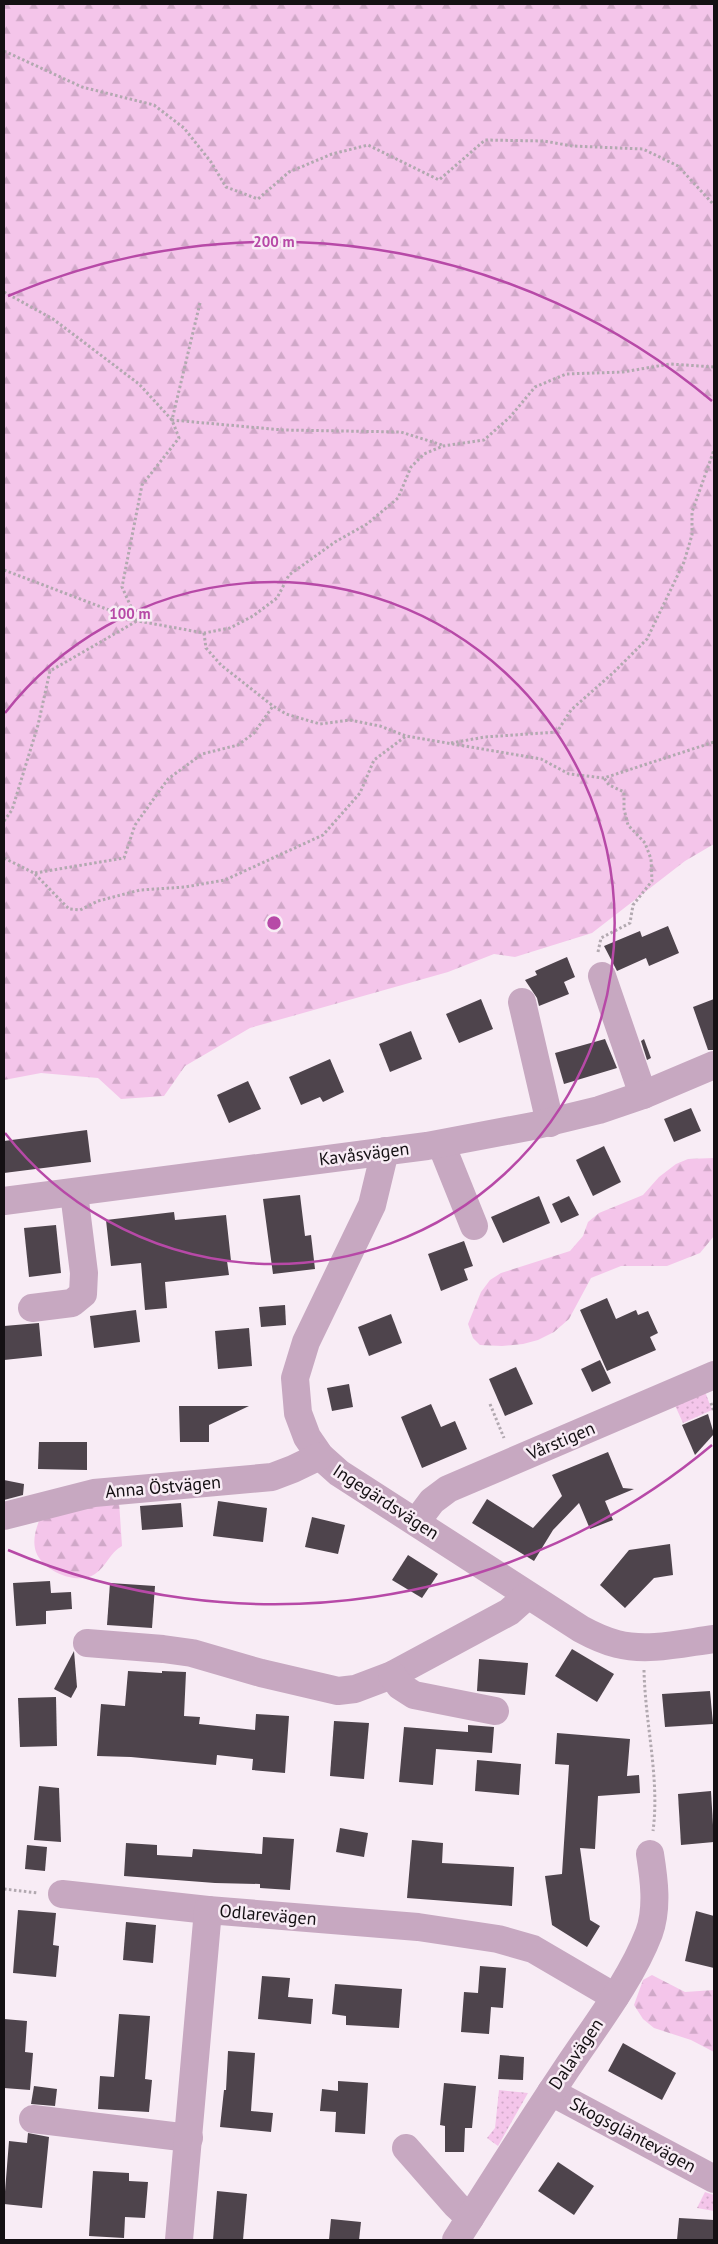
<svg xmlns="http://www.w3.org/2000/svg" width="718" height="2244" font-family="'PT Sans',sans-serif">
<style>
.grass{fill:url(#grass-dots)}
.forest{fill:url(#forest-firs)}
.building{fill:#4e444c}
.lines{fill:none;stroke-linecap:round;stroke-linejoin:round}
.path{stroke:#b2a9b0;stroke-width:3;stroke-dasharray:2.5 2.5;stroke-linecap:butt}
.minor{stroke:#c7a8c1;stroke-width:28}
.ring{fill:none;stroke:#b749a7;stroke-width:2.5}
.labels{text-anchor:middle;stroke-width:5;stroke-linejoin:round;paint-order:stroke}
.street-label{font-size:18px;fill:#141013;stroke:#f8ecf5}
.centre{fill:#b749a7;stroke:#f8ecf5;stroke-width:2.5}
.ring-label{font-size:15px;text-anchor:middle;font-weight:bold;fill:#b749a7;stroke:#f8ecf5;stroke-width:5;stroke-linejoin:round;paint-order:stroke}
</style>
<defs>
<pattern id="grass-dots" width="8" height="8" patternUnits="userSpaceOnUse" patternTransform="scale(1.25)"><rect width="8" height="8" fill="#f4c5ea"/><path d="M2 2h.1M6 6h.1" fill="none" stroke="#d0a8c8" stroke-width="1.8" stroke-linecap="round"/></pattern>
<pattern id="forest-firs" width="22" height="20" patternUnits="userSpaceOnUse" patternTransform="scale(1.25)"><rect width="22" height="20" fill="#f4c5ea"/><path d="M5 1l3.5 6h-7zM16 11l3.5 6h-7z" fill="#d0a8c8"/></pattern>
</defs>
<rect width="100%" height="100%" fill="#f8ecf5"/>
<g class="grass">
<path d="M704 1389 712 1410 683 1423 673 1401Z"/>
<path d="M499 2090 528 2093 498 2146 487 2138 495 2128Z"/>
<path d="M705 2192 714 2195V2211L697 2208Z"/>
</g>
<g class="forest">
<path d="M4 4H714V844L685 861 592 933 515 957 494 954 448 972 250 1028 185 1066 164 1096 121 1099 98 1078 41 1073 4 1080Z"/>
<path d="M714 1158V1236L700 1253 667 1266H621L591 1278 569 1319 554 1332 538 1340 523 1344 502 1346 480 1345 473 1338 468 1324 481 1292 490 1280 501 1273 570 1251 583 1236 588 1222 599 1213 643 1195 659 1177 676 1164 688 1159Z"/>
<path d="M119 1501 122 1546C110 1552 106 1567 95 1574 77 1586 43 1571 36 1552 32 1540 36 1529 40 1518Z"/>
<path d="M4 1659 5 1791 4 1854Z"/>
<path d="M652 1975 685 1992 714 1990V2052L691 2040 654 2028 643 2019 634 2005 643 1980Z"/>
</g>
<g class="building">
<path d="M668 926 679 953 649 966 646 958 617 971 604 946 640 931 642 937Z"/>
<path d="M567 957 575 977 564 982 569 994 539 1006 537 998 525 980 537 975 535 971Z"/>
<path d="M481 999 493 1029 459 1043 446 1014Z"/>
<path d="M714 999V1050H708L693 1007Z"/>
<path d="M411 1031 422 1059 390 1072 379 1044Z"/>
<path d="M605 1039 617 1068 564 1084 555 1053Z"/>
<path d="M644 1039 651 1058 647 1060 641 1041Z"/>
<path d="M330 1059 344 1092 323 1102 320 1097 301 1105 289 1077Z"/>
<path d="M248 1081 261 1109 229 1123 217 1095Z"/>
<path d="M691 1108 701 1131 674 1142 664 1119Z"/>
<path d="M87 1130 91 1162 4 1173V1141Z"/>
<path d="M604 1146 621 1182 593 1196 576 1160Z"/>
<path d="M300 1195 305 1236 311 1235 315 1269 273 1274 263 1199Z"/>
<path d="M539 1196 550 1223 503 1243 491 1217Z"/>
<path d="M569 1196 579 1215 561 1223 552 1204Z"/>
<path d="M174 1212 175 1220 226 1215 231 1261H227L229 1275 165 1282 167 1308 145 1310 141 1263 111 1266 106 1220Z"/>
<path d="M56 1225 61 1273 29 1277 24 1228Z"/>
<path d="M464 1241 473 1266 464 1269 468 1280 441 1291 428 1254Z"/>
<path d="M607 1298 616 1319 636 1310 638 1315 648 1311 658 1333 650 1337 656 1350 607 1371 580 1310Z"/>
<path d="M285 1305 286 1325 261 1327 259 1307Z"/>
<path d="M136 1310 140 1342 94 1348 90 1316Z"/>
<path d="M391 1314 402 1343 369 1356 358 1327Z"/>
<path d="M39 1323 42 1356 4 1360V1326Z"/>
<path d="M249 1328 252 1366 218 1369 215 1331Z"/>
<path d="M600 1360 611 1383 592 1392 581 1369Z"/>
<path d="M516 1367 533 1404 505 1416 489 1379Z"/>
<path d="M349 1384 353 1407 332 1411 327 1388Z"/>
<path d="M431 1404 441 1427 455 1421 467 1449 422 1468 401 1417Z"/>
<path d="M179 1406H249L209 1425V1442H180Z"/>
<path d="M708 1414 714 1434 695 1455 682 1425Z"/>
<path d="M39 1442H87V1470L38 1469Z"/>
<path d="M608 1452 623 1488 634 1489 605 1501 613 1520 590 1529 579 1503 553 1530 534 1561 472 1523 487 1499 533 1528 562 1496 552 1475Z"/>
<path d="M4 1480 24 1484 23 1495 4 1500Z"/>
<path d="M218 1501 267 1508 263 1542 213 1536Z"/>
<path d="M181 1503 183 1527 142 1530 140 1506Z"/>
<path d="M312 1517 345 1525 338 1554 305 1547Z"/>
<path d="M670 1544 673 1575 654 1578 625 1608 600 1585 629 1550Z"/>
<path d="M408 1555 438 1574 422 1598 392 1580Z"/>
<path d="M50 1581 51 1593 71 1592 72 1609 46 1611V1624L16 1626 13 1583Z"/>
<path d="M110 1583 155 1586 152 1628 107 1625Z"/>
<path d="M572 1649 614 1674 597 1702 555 1676Z"/>
<path d="M74 1651 77 1687 71 1698 54 1689Z"/>
<path d="M479 1659 528 1663 525 1695 477 1691Z"/>
<path d="M128 1671 162 1673V1671L186 1672 184 1716 200 1717 199 1724 255 1730 256 1714 289 1716 285 1773 252 1770 253 1759 217 1755 216 1765 131 1757 97 1756 101 1704 125 1706Z"/>
<path d="M710 1691 713 1724 665 1727 662 1694Z"/>
<path d="M56 1697 57 1746 20 1747 18 1698Z"/>
<path d="M334 1721 369 1723 364 1779 330 1776Z"/>
<path d="M468 1725 494 1727 492 1753 436 1749 433 1785 399 1782 404 1727 468 1732Z"/>
<path d="M557 1733 630 1739 627 1776 639 1775 640 1793 598 1796 595 1849 580 1848 590 1920 600 1926 587 1947 552 1925 545 1876 562 1874 569 1765 555 1764Z"/>
<path d="M477 1760 521 1764 519 1795 475 1791Z"/>
<path d="M39 1786 59 1788 61 1842 34 1840Z"/>
<path d="M711 1791 714 1842 681 1845 678 1794Z"/>
<path d="M340 1828 368 1833 364 1857 336 1852Z"/>
<path d="M263 1837 294 1839 290 1890 260 1888V1884L215 1883 124 1876 126 1843 157 1845V1855L192 1857 193 1849 262 1854Z"/>
<path d="M412 1840 443 1843 442 1863 514 1867 512 1906 407 1898Z"/>
<path d="M27 1845 47 1847 45 1871 25 1869Z"/>
<path d="M18 1910 56 1913 53 1945 59 1946 56 1977 13 1973Z"/>
<path d="M696 1911 714 1916V1968L685 1961Z"/>
<path d="M126 1922 156 1925 153 1963 123 1960Z"/>
<path d="M480 1966 506 1968 503 2008 491 2007 489 2034 461 2032 464 1992 478 1993Z"/>
<path d="M262 1976 290 1978 288 1997 313 1999 311 2024 258 2019Z"/>
<path d="M335 1984 402 1989 399 2028 346 2025V2016L332 2014Z"/>
<path d="M119 2014 150 2016 145 2079 152 2080 149 2112 98 2109 100 2076 114 2077Z"/>
<path d="M4 2019 27 2021 25 2052 33 2053 30 2090 4 2088Z"/>
<path d="M623 2043 676 2073 662 2100 608 2071Z"/>
<path d="M228 2051 255 2053 251 2111 273 2113 271 2132 220 2127 224 2090H226Z"/>
<path d="M500 2055 524 2057 523 2080 498 2079Z"/>
<path d="M338 2081 368 2083 365 2134 335 2132 336 2112 320 2111 322 2089 338 2091Z"/>
<path d="M444 2083 476 2086 472 2128H465L464 2152H445V2126L440 2125Z"/>
<path d="M34 2086 57 2089 55 2106 31 2104Z"/>
<path d="M28 2133 49 2137 42 2208 4 2204 9 2141 27 2143Z"/>
<path d="M558 2162 594 2186 574 2215 538 2191Z"/>
<path d="M93 2171 129 2173V2181L148 2182 145 2218 125 2217 124 2238 89 2236Z"/>
<path d="M217 2191 247 2194 243 2240H213Z"/>
<path d="M679 2218 714 2220V2240H677Z"/>
<path d="M331 2219 361 2222 359 2240H329Z"/>
</g>
<g class="lines">
<g class="path">
<path d="M4 51 82 87 154 105 184 128 211 162 226 187 258 199 289 172 332 154 368 145 439 180 485 140 544 141 572 146 643 149 678 166 714 205"/>
<path d="M4 292 53 319 139 384 172 420 179 438 142 485 122 587 137 620"/>
<path d="M200 303 172 420 283 430 401 432 442 445"/>
<path d="M4 570 138 621 204 633 230 628 253 616 277 598 289 575 335 542 367 524 398 498 411 467 424 454 443 446 484 440 510 417 535 387 566 374 623 372 670 364 714 367"/>
<path d="M204 633 206 648 221 665 273 706 286 714 320 724 350 720 380 726 406 736 541 759 569 774 604 778 714 742"/>
<path d="M451 743 485 737 557 732 571 710 614 672 647 639 684 562 692 535V512L714 450"/>
<path d="M4 821 12 810 38 725 50 671 137 621"/>
<path d="M4 858 34 873 69 909 80 910 98 901 140 890 185 887 225 880 323 835 360 793 374 760 406 736"/>
<path d="M35 873 124 858 135 825 168 779 202 754 238 745 254 733 273 706"/>
<path d="M598 952 601 938 630 923 633 905 652 881 651 859 645 843 628 825 624 809V792L609 785 604 778"/>
<path d="M711 1403 714 1412"/>
<path d="M490 1404 504 1438"/>
<path d="M644 1670C645 1723 660 1779 653 1831"/>
<path d="M4 1889 38 1893"/>
</g>
<g class="minor">
<path d="M602 976 643 1095"/>
<path d="M522 1002 550 1123"/>
<path d="M441 1144 474 1226"/>
<path d="M385 1151 372 1205 306 1342 295 1378 298 1413 307 1437 320 1456 339 1473 581 1629C592 1635 605 1641 617 1644 648 1652 683 1643 714 1639"/>
<path d="M4 1201 427 1146 533 1126 599 1110 643 1095 714 1065"/>
<path d="M32 1308 72 1303 83 1294 84 1273 74 1193"/>
<path d="M4 1516 94 1493 272 1477 293 1469 320 1456"/>
<path d="M417 1521 432 1501 448 1489 714 1375"/>
<path d="M87 1643 163 1649 192 1653 261 1673 338 1691 355 1689 392 1675 509 1612 527 1596"/>
<path d="M392 1675 400 1686 414 1695 495 1711"/>
<path d="M62 1894 208 1910"/>
<path d="M551 2092 714 2179"/>
<path d="M33 2119 189 2138"/>
<path d="M406 2148 456 2205 470 2218"/>
<path d="M179 2240 208 1910 418 1927 498 1939 533 1949 615 1997"/>
<path d="M456 2240C492 2183 529 2125 567 2068 595 2026 631 1980 649 1933 658 1908 654 1879 650 1854"/>
</g>
</g>
<g class="ring">
<path d="M5 713A341 341 0 1 1 5 1133"/>
<path d="M712 1445A681 681 0 0 1 8 1550M8 296A681 681 0 0 1 712 401"/>
</g>
<g class="labels">
<g class="street-label">
<text transform="translate(364 1154) rotate(-7)" y="6">Kavåsvägen</text>
<text transform="translate(561 1441) rotate(-23)" y="6">Vårstigen</text>
<text transform="translate(163 1487) rotate(-5)" y="6">Anna Östvägen</text>
<text transform="translate(386 1502) rotate(33)" y="6">Ingegärdsvägen</text>
<text transform="translate(268 1915) rotate(5)" y="6">Odlarevägen</text>
<text transform="translate(576 2054) rotate(-56)" y="6">Dalavägen</text>
<text transform="translate(633 2135) rotate(28)" y="6">Skogsgläntevägen</text>
</g>
</g>
<circle cx="274" cy="923" r="8" class="centre"/>
<g class="ring-label">
<text x="274" y="247">200 m</text>
<text x="130" y="619">100 m</text>
</g>
<rect width="718" height="2244" fill="none" stroke="#141013" stroke-width="10"/>
</svg>
